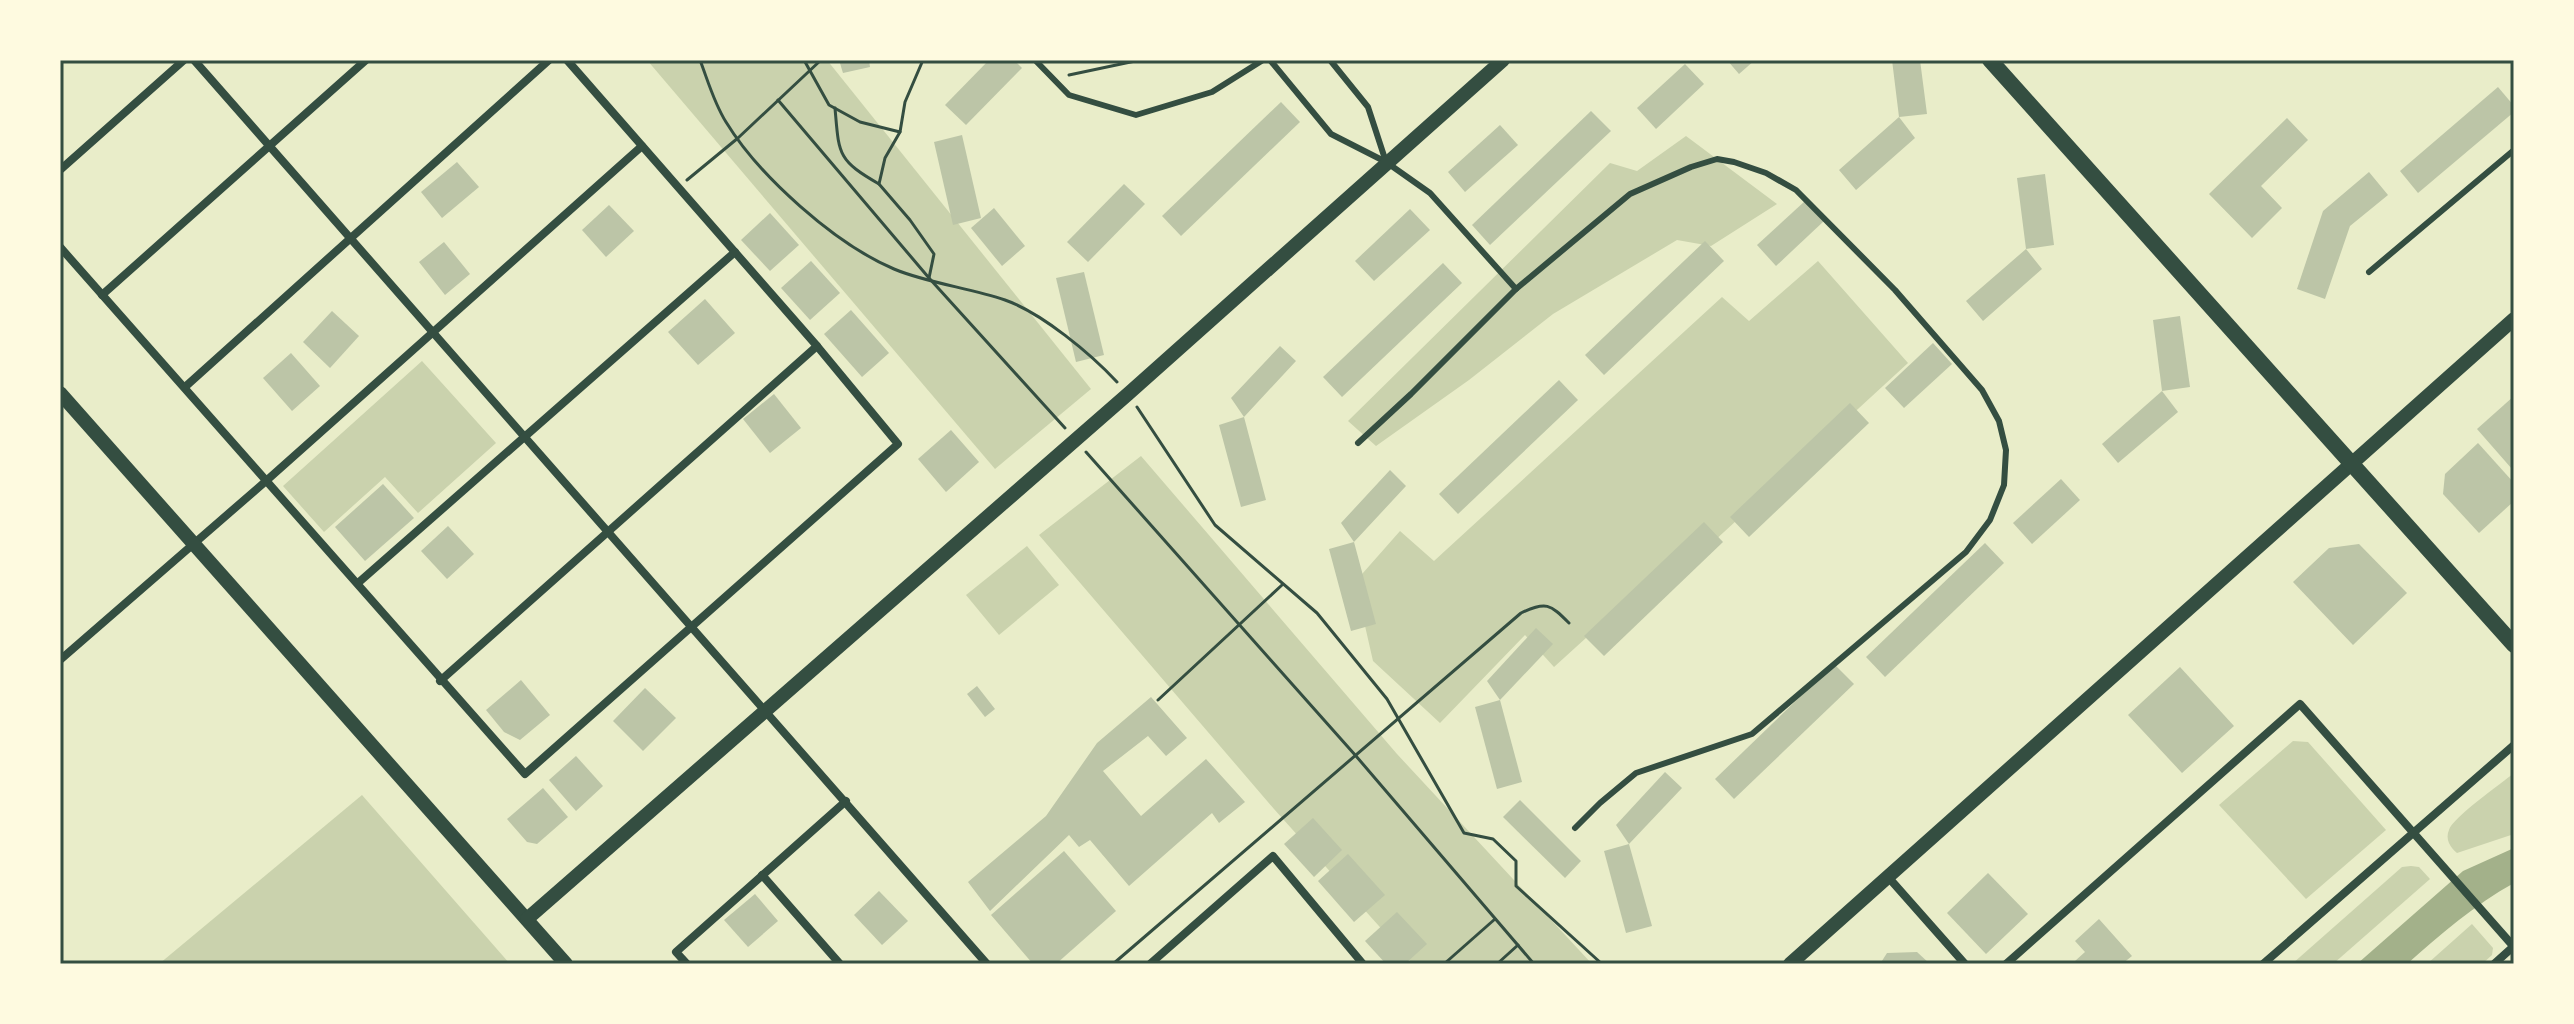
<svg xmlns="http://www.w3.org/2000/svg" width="2574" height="1024" font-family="'Libre Baskerville',serif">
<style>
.green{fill:#cad2ad}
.water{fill:#a3b18a}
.building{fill:#bcc5a7}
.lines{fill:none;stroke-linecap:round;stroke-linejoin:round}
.path{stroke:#344e41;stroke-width:3}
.service{stroke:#344e41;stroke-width:6}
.minor{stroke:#344e41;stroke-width:8}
.tertiary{stroke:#344e41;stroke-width:14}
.secondary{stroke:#344e41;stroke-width:16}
.neatline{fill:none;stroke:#344e41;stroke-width:3}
</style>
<rect width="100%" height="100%" fill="#e9edc9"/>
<g class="green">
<path d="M647 60H827L1091 389 995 469Z"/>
<path d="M1686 136 1777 204 1711 246 1677 240 1553 314 1469 380 1376 446 1348 421 1610 163 1637 171Z"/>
<path d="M1818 261 1908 363 1712 543 1705 530 1554 667 1525 635 1440 723 1373 661 1355 582 1400 531 1434 561 1722 297 1749 321Z"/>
<path d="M422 361 496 443 418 513 385 477 324 532 283 486Z"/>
<path d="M1141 456 1397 754 1592 964H1413L1274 809 1039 535Z"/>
<path d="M1027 546 1059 585 999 635 966 595Z"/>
<path d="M2293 741 2308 742 2386 830 2306 899 2219 805Z"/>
<path d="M2514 773V834L2457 853C2450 847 2445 839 2449 830 2452 818 2502 783 2514 773Z"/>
<path d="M362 795 510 964H159Z"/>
<path d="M2411 866 2419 867 2430 879 2333 964H2292L2402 867Z"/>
<path d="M2472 924 2493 948 2492 955 2482 964H2427Z"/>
</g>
<path class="water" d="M2514 848V883C2474 905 2441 934 2407 964H2357L2463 871Z"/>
<g class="building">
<path d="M839 60H869L870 67 843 73Z"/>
<path d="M989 60H1014L1022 68 966 125 945 105Z"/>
<path d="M1727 60H1755L1739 74Z"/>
<path d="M1892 60H1920L1927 114 1899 117 1915 138 1856 190 1839 170 1899 117Z"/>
<path d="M1685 64 1704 84 1656 129 1637 108Z"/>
<path d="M2498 87 2514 106V112L2418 193 2400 171Z"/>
<path d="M1281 102 1300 122 1181 236 1162 216Z"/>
<path d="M1591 111 1611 131 1490 245 1472 225Z"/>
<path d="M2287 118 2308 140 2261 186 2282 208 2252 238 2209 194Z"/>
<path d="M1500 125 1518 145 1465 192 1448 172Z"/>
<path d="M962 135 981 218 953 225 934 142Z"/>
<path d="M457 162 479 187 442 218 421 192Z"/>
<path d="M2369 172 2388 195 2350 226 2325 299 2297 289 2323 211Z"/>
<path d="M2045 174 2054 245 2026 249 2042 269 1983 321 1966 301 2026 249 2017 178Z"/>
<path d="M1124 184 1145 204 1088 262 1067 242Z"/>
<path d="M1805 201 1824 221 1776 266 1757 245Z"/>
<path d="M609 205 634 231 606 257 582 230Z"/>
<path d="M994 208 1025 246 1002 266 971 228Z"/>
<path d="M1410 209 1430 230 1374 281 1355 261Z"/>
<path d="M770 213 799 245 770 271 741 240Z"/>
<path d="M1705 241 1724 261 1604 375 1585 355Z"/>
<path d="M444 242 470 274 445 295 419 262Z"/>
<path d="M811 261 840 293 810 320 781 288Z"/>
<path d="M1443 263 1462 283 1342 397 1323 377Z"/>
<path d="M1084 272 1104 355 1076 362 1056 278Z"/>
<path d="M705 299 735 333 698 365 668 332Z"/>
<path d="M851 310 889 353 862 377 824 334Z"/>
<path d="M332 311 359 336 330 368 303 342Z"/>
<path d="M2180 316 2190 387 2162 391 2153 320Z"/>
<path d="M1933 343 1952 364 1904 408 1885 388Z"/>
<path d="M1280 346 1296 361 1244 417 1266 500 1241 507 1219 425 1244 417 1231 398Z"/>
<path d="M291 353 320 386 292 411 263 378Z"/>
<path d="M1559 380 1578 400 1458 514 1439 494Z"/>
<path d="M2162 391 2178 412 2118 463 2102 444Z"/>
<path d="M774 394 801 428 770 453 743 419Z"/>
<path d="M2514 396V467L2512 469 2477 429Z"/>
<path d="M1850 403 1869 423 1749 537 1730 517Z"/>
<path d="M951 430 979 462 946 492 918 459Z"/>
<path d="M2478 443 2514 483V501L2479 533 2443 494 2445 474Z"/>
<path d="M1390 470 1406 486 1354 542 1376 624 1351 631 1329 549 1354 542 1341 523Z"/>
<path d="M2061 479 2080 500 2032 544 2013 523Z"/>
<path d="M383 484 414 518 365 561 335 527Z"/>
<path d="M1704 522 1723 542 1604 656 1584 636Z"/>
<path d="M448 526 474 554 447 579 421 551Z"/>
<path d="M1985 543 2004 563 1885 677 1866 657Z"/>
<path d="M2359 544 2407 593 2353 645 2293 582 2329 548Z"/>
<path d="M1536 628 1553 644 1500 700 1487 681Z"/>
<path d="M1834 664 1854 684 1734 799 1715 779Z"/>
<path d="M2180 667 2234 726 2182 773 2128 715Z"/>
<path d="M521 680 550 715 520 740 504 732 486 710Z"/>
<path d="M977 686 995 709 985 717 967 694Z"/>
<path d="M645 688 676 718 643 751 613 721Z"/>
<path d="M1151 697 1187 738 1166 756 1148 736 1103 771 1141 816 1206 759 1245 802 1219 823 1212 813 1129 886 1090 840 1079 847 1069 835 990 911 968 882 1046 816 1097 743Z"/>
<path d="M1500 700 1522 782 1497 789 1475 707Z"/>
<path d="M576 756 603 786 576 811 549 780Z"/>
<path d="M1665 772 1682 788 1629 844 1616 825Z"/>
<path d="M543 788 568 817 537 844 527 842 507 819Z"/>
<path d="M1520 800 1581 861 1565 878 1503 817Z"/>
<path d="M1313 818 1342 850 1314 877 1284 844Z"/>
<path d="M1629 844 1652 926 1626 933 1604 851Z"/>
<path d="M1064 851 1116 911 1056 964H1033L991 915Z"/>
<path d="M1348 854 1385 895 1354 922 1318 881Z"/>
<path d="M1988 873 2028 914 1986 954 1947 913Z"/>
<path d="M879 891 908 921 882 945 854 915Z"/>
<path d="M755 894 778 921 748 947 724 920Z"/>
<path d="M1397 912 1427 944 1405 964H1386L1365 941Z"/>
<path d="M2099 919 2132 956 2122 964H2077L2075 961 2085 952 2075 941Z"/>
<path d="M1917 952 1930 964H1880L1887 953Z"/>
</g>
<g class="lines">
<g class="path">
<path d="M700 60C708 81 714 103 726 122 759 176 835 244 894 269 927 283 970 288 1005 300 1042 313 1091 354 1117 382"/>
<path d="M804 60 829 105 860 122 900 132 905 102 923 60"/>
<path d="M1069 75 1140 60"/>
<path d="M778 100 929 278 1065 428"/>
<path d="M835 108C839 154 837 160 879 184"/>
<path d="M900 132 885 158 879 184 910 220 934 254 929 278"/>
<path d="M687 180 738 138 821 60"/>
<path d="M1137 407 1215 525 1317 613 1387 699 1464 833 1493 839 1516 861V886L1602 964"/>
<path d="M1086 452 1356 756 1534 964"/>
<path d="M1158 700 1282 585"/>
<path d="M1113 964 1521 613C1546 601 1550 604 1569 623"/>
<path d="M1444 964 1495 919"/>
<path d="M1497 964 1518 945"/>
</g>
<g class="service">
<path d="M1035 60 1069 95 1136 115 1212 92 1263 60"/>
<path d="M1270 60 1331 134 1386 162 1430 193 1516 289 1630 194 1691 167 1717 159 1734 162 1766 173 1796 190 1895 290 1982 390 1999 421 2006 450 2004 485 1990 520 1966 552 1752 734 1636 773 1600 803 1575 828"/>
<path d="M1330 60 1368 107 1386 162"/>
<path d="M2369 272 2514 150"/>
<path d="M1358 443 1411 394 1516 289"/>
</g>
<g class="minor">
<path d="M194 60 987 964"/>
<path d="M60 170 184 60"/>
<path d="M60 247 525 774 898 444 817 346 567 60"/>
<path d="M102 295 366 60"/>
<path d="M185 387 549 60"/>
<path d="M358 583 735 252"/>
<path d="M60 660 266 481 642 146"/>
<path d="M440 681 817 346"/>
<path d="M762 875 840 964"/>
<path d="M1889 878 1965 964"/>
<path d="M687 964 676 952 846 801"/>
<path d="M1150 964 1273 856 1363 964"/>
<path d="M2006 964 2300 704 2514 947"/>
<path d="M2263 964 2514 745"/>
<path d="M2494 964 2514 946"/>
</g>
<g class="tertiary">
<path d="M60 393 566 964"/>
<path d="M527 919 1128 394 1503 60"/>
<path d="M1790 964 2514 319"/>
</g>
<path class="secondary" d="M1990 60 2514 645"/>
</g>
<rect width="2574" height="1024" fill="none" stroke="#fefae0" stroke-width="124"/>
<rect x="62" y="62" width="2450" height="900" class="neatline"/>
</svg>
